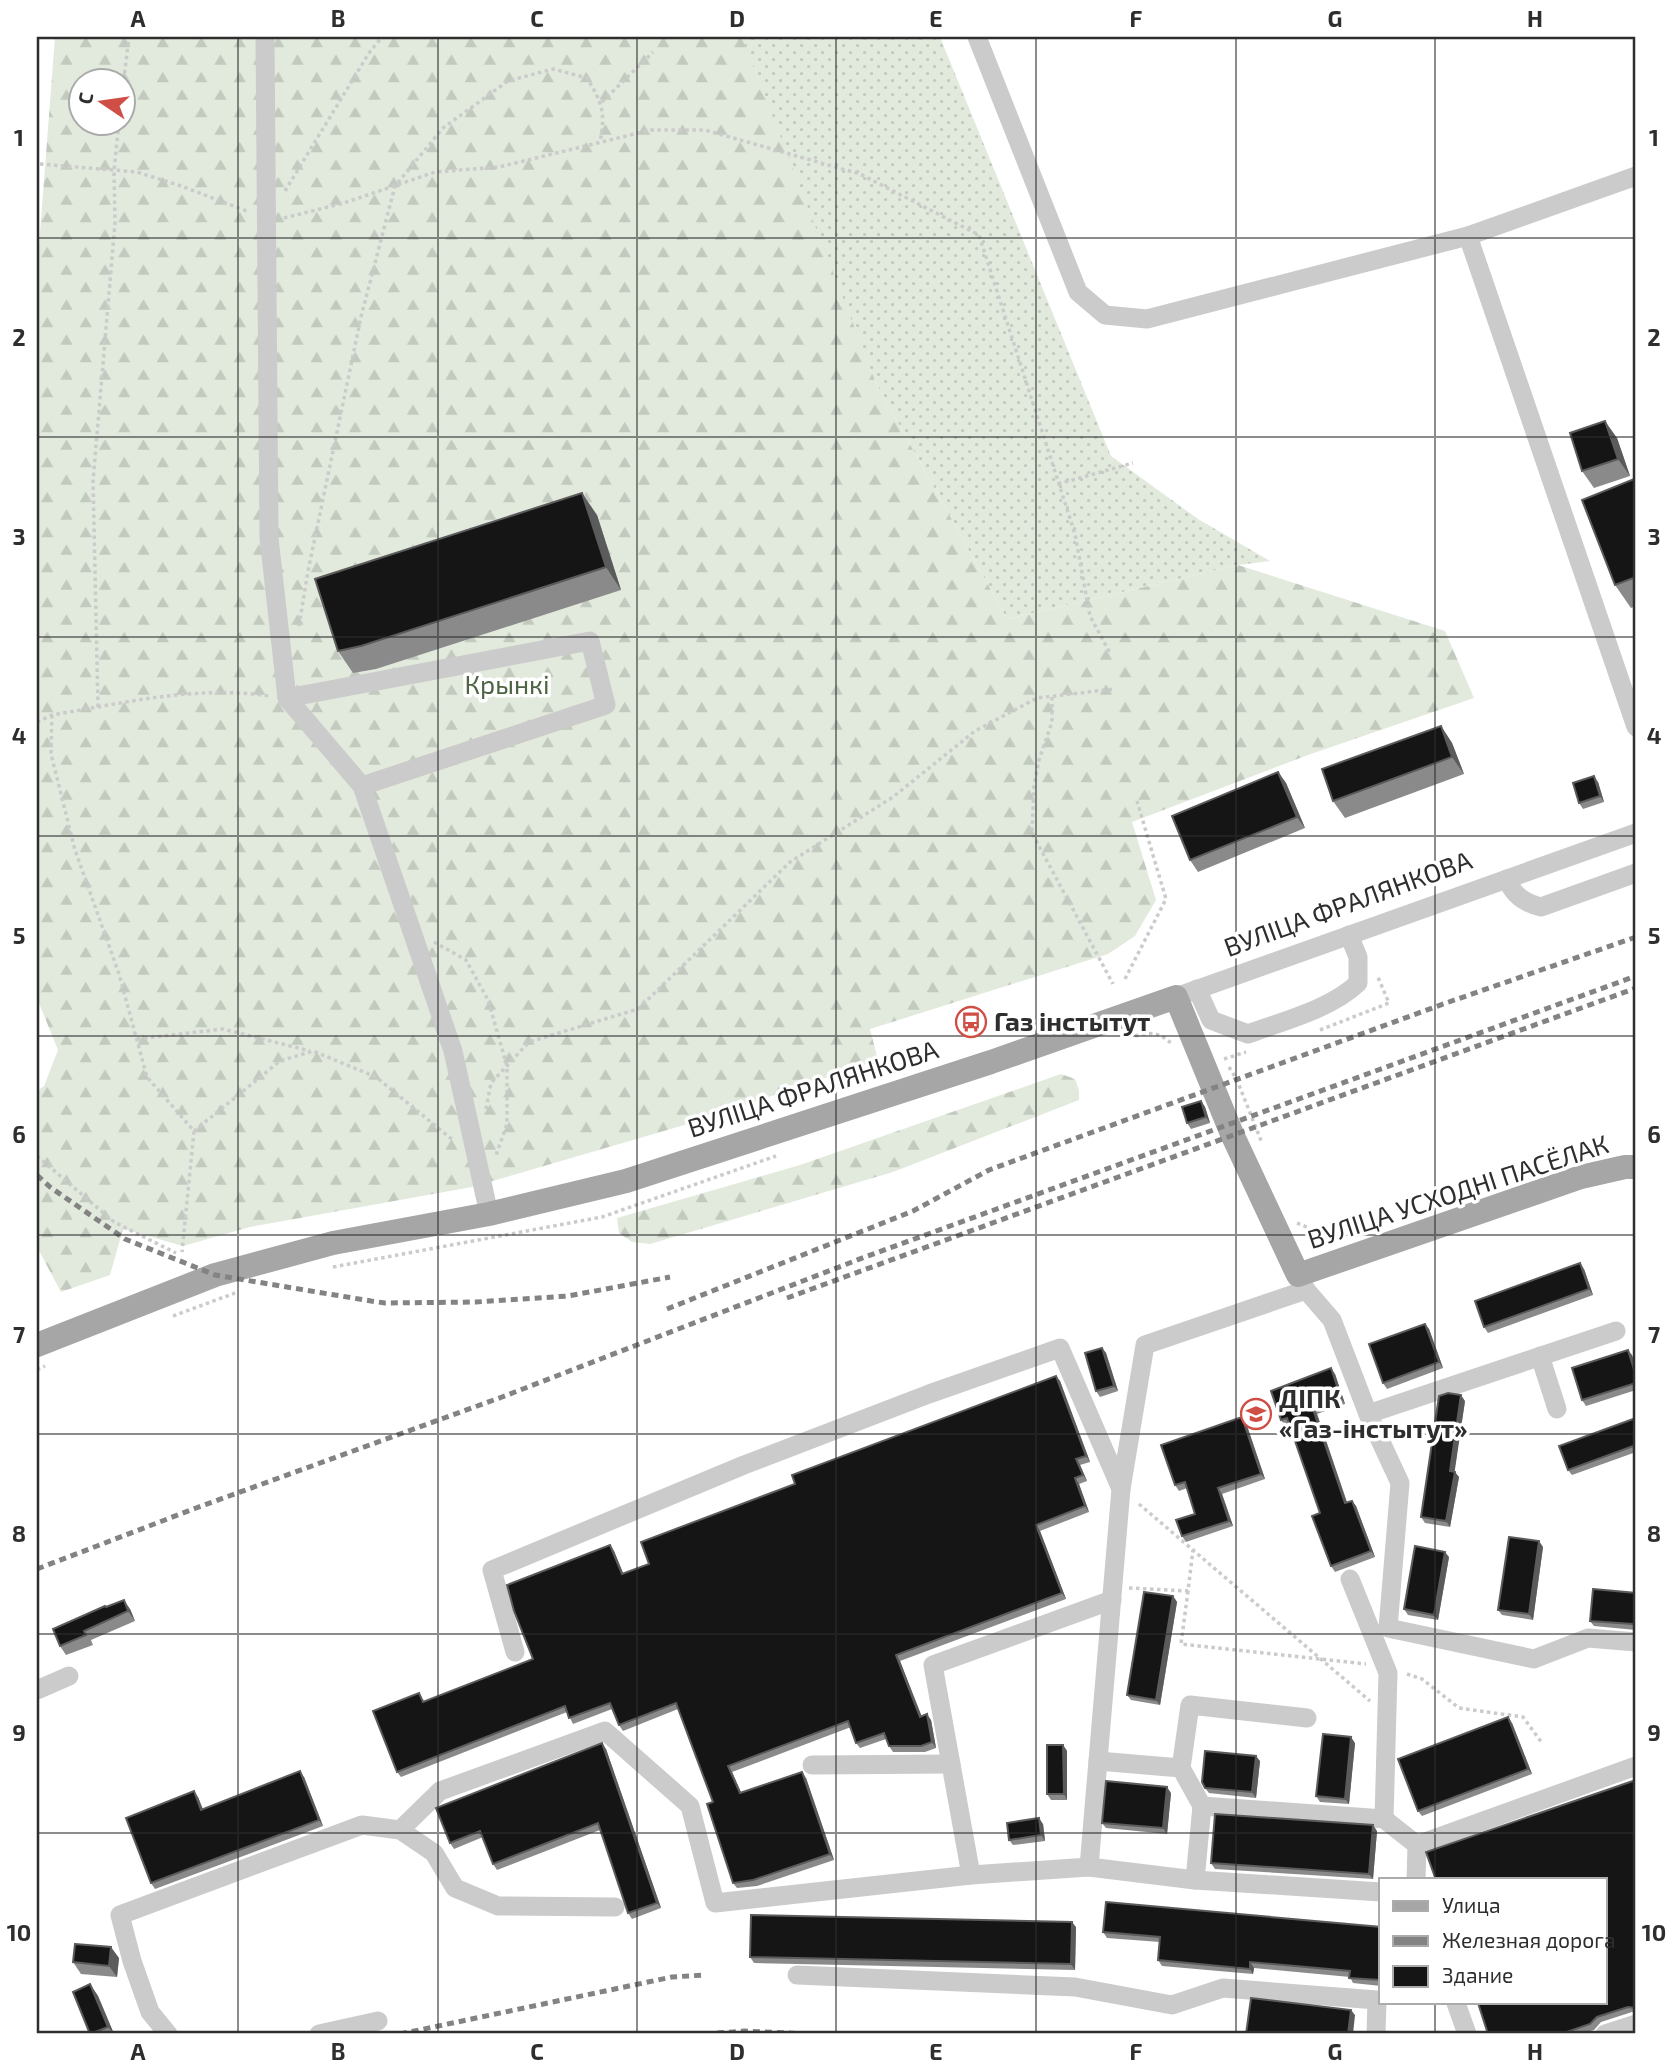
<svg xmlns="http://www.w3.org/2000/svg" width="1673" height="2071" font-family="'Exo 2',sans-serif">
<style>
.grass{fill:url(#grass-dots)}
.forest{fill:url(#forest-firs);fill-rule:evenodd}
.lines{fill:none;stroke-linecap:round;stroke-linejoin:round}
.path{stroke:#cbcbcb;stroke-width:3.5;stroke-dasharray:3.5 3.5;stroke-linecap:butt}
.minor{stroke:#cbcbcb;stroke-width:19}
.major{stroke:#a6a6a6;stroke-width:24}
.rail{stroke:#838383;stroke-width:5;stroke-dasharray:7 5;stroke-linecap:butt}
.wall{fill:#8a8a8a}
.shaded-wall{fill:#5b5b5b}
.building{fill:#151515;stroke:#5b5b5b;stroke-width:2}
.grid{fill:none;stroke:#2e2e2e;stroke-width:2;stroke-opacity:0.55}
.labels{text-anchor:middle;stroke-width:7;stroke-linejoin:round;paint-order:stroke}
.park-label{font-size:26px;fill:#4c6441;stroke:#fff}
.street-label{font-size:26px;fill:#2e2e2e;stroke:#fff}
.poi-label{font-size:26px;font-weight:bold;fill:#2e2e2e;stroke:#fff;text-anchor:start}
.neatline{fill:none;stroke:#2e2e2e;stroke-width:2.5}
.grid-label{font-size:23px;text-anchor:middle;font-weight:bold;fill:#2e2e2e}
</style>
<defs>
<pattern id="grass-dots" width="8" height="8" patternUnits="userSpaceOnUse" patternTransform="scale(1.75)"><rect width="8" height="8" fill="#e2eadd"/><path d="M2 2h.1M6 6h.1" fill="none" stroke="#c2c9be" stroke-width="1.8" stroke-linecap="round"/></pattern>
<pattern id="forest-firs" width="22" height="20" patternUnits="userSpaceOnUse" patternTransform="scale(1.75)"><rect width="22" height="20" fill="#e2eadd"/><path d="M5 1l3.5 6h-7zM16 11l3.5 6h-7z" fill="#c2c9be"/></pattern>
</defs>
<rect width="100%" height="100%" fill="#fff"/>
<path class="grass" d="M737 37H940L1111 456 1198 519 1270 561 1238 565 1007 619 876 383Z"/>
<g class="forest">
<path d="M55 37H742L876 383 1007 619 1238 565 1445 631 1474 698 1308 755 1132 822 1156 900 1135 936 1108 954 870 1029 878 1060 698 1121 472 1187 250 1227 183 1246 123 1229 110 1275 61 1292 37 1247V1091L44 1086 58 1050 37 998V272ZM80 80H122V122H80Z"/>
<path d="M1061 1074 1075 1079 1079 1090V1100L893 1172 650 1244 632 1242 619 1233 617 1218 800 1165Z"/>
</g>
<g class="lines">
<g class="path">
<path d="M122 94 129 37"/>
<path d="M602 102 653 52"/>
<path d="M40 164 137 172 184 187 249 212"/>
<path d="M285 191 369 53 382 37"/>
<path d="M284 218 344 203 435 172 499 167 651 130H705L860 174 979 235 1075 534 1090 616 1110 653"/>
<path d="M1058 484 1133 463"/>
<path d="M299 626 308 571 361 317 395 186 443 128 508 81 553 69 587 78C602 103 606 112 600 142"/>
<path d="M1052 697V722L1039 760 1034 785 1032 833 1113 984"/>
<path d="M98 707 93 481 115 223 114 171 119 122"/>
<path d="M52 715 51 754 75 850 119 974 147 1077 194 1131 182 1252"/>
<path d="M37 722 52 715C124 703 196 685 269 696"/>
<path d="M434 942 466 960 488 1000 507 1066V1124L495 1158"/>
<path d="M1125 979 1166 899 1137 801"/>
<path d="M1320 1030 1389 1003 1377 975"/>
<path d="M1135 1036C1152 1032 1159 1032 1172 1044"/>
<path d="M137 1039 223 1029 310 1051"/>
<path d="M1224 1059 1246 1052"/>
<path d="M1229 1067 1237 1080 1262 1143"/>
<path d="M486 1109 491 1083 529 1042 638 1009 790 862 893 797 975 731 1037 698 1114 689"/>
<path d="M194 1131 280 1061 313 1051 376 1077 454 1141"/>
<path d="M37 1156 114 1222 176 1253"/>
<path d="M1297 1223 1335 1239"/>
<path d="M333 1267 602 1217 776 1156"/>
<path d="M173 1316 235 1293"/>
<path d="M37 1370 45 1366"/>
<path d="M1139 1504 1370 1701"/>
<path d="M1129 1588 1188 1591 1193 1550"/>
<path d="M1188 1591 1181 1644 1366 1664"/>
<path d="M1407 1674 1422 1679 1459 1708 1523 1717 1542 1743"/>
</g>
<g class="minor">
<path d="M265 37 269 538 287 698"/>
<path d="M977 37 1078 292 1105 315 1147 319 1468 236 1636 727"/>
<path d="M1468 236 1636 176"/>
<path d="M362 786 606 705 590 641 287 698 362 786 453 1051 489 1214"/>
<path d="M1507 879C1513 895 1524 903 1541 907L1636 873"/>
<path d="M1197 989 1211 1020 1248 1034C1283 1021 1331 1009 1358 983V957L1349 935"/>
<path d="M1176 997 1636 833"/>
<path d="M1306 1290 1332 1320 1368 1414 1400 1483 1388 1628 1534 1659 1588 1638 1636 1642"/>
<path d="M1540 1356 1557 1409"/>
<path d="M1368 1414 1616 1331"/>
<path d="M1350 1579 1388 1673 1384 1819"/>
<path d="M515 1652 492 1570 744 1465 929 1394 1060 1348 1121 1489"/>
<path d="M37 1690 69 1676"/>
<path d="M1098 1761 1181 1768 1190 1705 1307 1718"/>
<path d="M812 1765 951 1764"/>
<path d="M1181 1768 1202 1806 1384 1819 1417 1845 1416 1880"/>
<path d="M400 1830 440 1791 605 1731 690 1806 715 1903 971 1875 1089 1867 1121 1489 1145 1345 1306 1290 1298 1275"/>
<path d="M1417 1845 1636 1766"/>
<path d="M1089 1867 1195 1880 1381 1892"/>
<path d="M971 1875 933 1665 1112 1600"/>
<path d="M1195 1880 1202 1806"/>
<path d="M797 1975 1075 1987 1172 2005 1223 1988 1377 2000 1376 2034"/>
<path d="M1456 2003 1467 2034"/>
<path d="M168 2034 150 2012 132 1961 120 1915 362 1825 400 1830 434 1853 455 1888 498 1906 615 1907"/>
<path d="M319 2034 378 2021"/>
<path d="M1605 2034 1636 2024"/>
</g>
<path class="major" d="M37 1345 215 1275 333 1243 489 1214 626 1181 991 1062 1176 997 1232 1134 1298 1275 1581 1177 1625 1167H1636"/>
<g class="rail">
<path d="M37 1175 50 1187 125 1239 215 1275 371 1301 385 1303 476 1302 568 1296 670 1277"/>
<path d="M787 1298 1636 988"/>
<path d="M667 1309 913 1211 989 1170 1446 1003 1636 937"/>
<path d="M37 1569 196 1508 502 1397 865 1257 1636 976"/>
<path d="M400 2034 672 1977 704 1975"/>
<path d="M705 2034 745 2031 808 2034"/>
</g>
</g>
<g class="wall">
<path d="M1617 438 1630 476 1594 488 1582 471Z"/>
<path d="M1636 483V606L1631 608 1615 585Z"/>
<path d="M597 515 621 590 376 669 353 673 338 651Z"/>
<path d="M1441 726 1452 743 1464 774 1345 818 1333 801Z"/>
<path d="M1278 772 1286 783 1305 828 1198 872 1190 860Z"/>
<path d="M1598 782 1604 802 1583 809 1579 803Z"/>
<path d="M1201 1101 1205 1107 1210 1123 1191 1129 1187 1123Z"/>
<path d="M1584 1269 1593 1295 1488 1333 1484 1327Z"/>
<path d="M1425 1324 1429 1329 1443 1368 1387 1389 1383 1383Z"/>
<path d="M1102 1348 1106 1353 1118 1391 1100 1397 1096 1391Z"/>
<path d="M1632 1355 1636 1369V1390L1586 1406 1582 1400Z"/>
<path d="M1335 1374 1345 1404 1317 1414 1347 1502 1352 1501 1356 1506 1375 1557 1335 1572 1331 1566 1320 1513 1289 1425 1285 1426 1281 1420Z"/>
<path d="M1056 1376 1060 1381 1090 1462 1080 1465 1087 1481 1079 1484 1089 1512 1040 1531 1066 1599 900 1661 921 1716 931 1720 936 1748 925 1752H893L889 1746 886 1739 860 1748 856 1743 851 1727 732 1772 741 1793 806 1778 834 1860 757 1886 737 1888 733 1883 713 1802 678 1709 623 1731 619 1725 612 1709 573 1724 567 1712 401 1777 397 1772 423 1699 424 1702 533 1659 610 1545 614 1551 623 1574 649 1564 795 1484Z"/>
<path d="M1465 1401 1454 1472 1459 1477 1450 1527 1425 1523 1421 1517Z"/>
<path d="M1636 1418V1452L1572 1475 1568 1470Z"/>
<path d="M1246 1423 1265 1479 1222 1494 1233 1526 1186 1542 1182 1536 1195 1514 1187 1488 1179 1491 1175 1485Z"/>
<path d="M1543 1547 1533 1620 1502 1615 1498 1610Z"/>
<path d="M1449 1557 1438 1620 1408 1615 1404 1609Z"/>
<path d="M1636 1593V1630L1594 1626 1590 1621Z"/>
<path d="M1173 1596 1177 1602 1160 1705 1131 1700 1127 1695Z"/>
<path d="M106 1607 130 1609 135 1621 91 1640 93 1645 66 1655 60 1646Z"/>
<path d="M1512 1723 1532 1774 1422 1816 1418 1811Z"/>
<path d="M1355 1743 1349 1804 1320 1802 1316 1796Z"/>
<path d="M1063 1745 1067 1751V1800H1051L1047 1794Z"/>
<path d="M606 1749 661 1908 632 1919 628 1913 600 1830 497 1870 493 1864 483 1837 454 1849 450 1843Z"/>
<path d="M1260 1761 1256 1798 1209 1793 1205 1788Z"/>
<path d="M304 1777 323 1826 155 1889 151 1883 198 1797 203 1809Z"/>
<path d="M1636 1780V2013L1632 2012 1601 2022 1594 2030 1581 2034H1488Z"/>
<path d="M1171 1793 1167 1834 1106 1828 1102 1823Z"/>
<path d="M1043 1824 1045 1841 1013 1845 1009 1840Z"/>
<path d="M1377 1831 1373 1879 1215 1869 1211 1863Z"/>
<path d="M1076 1927 1075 1970 754 1963 750 1957Z"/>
<path d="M1381 1927V1986L1353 1983 1350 1977 1254 1968 1253 1974 1162 1966 1158 1960 1160 1942 1107 1938 1103 1932Z"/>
<path d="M119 1958 117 1977 81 1974 73 1962Z"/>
<path d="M90 1984 98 1996 114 2034H90Z"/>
</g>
<g class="shaded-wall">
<path d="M1605 421 1617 438 1630 476 1618 459Z"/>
<path d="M582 493 597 515 621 590 606 567Z"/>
<path d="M1441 726 1452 743 1464 774 1452 757Z"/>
<path d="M1278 772 1286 783 1305 828 1297 817Z"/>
<path d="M1594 776 1598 782 1604 802 1600 796Z"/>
<path d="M1201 1101 1205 1107 1210 1123 1206 1117Z"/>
<path d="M1580 1263 1584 1269 1593 1295 1589 1289Z"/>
<path d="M1425 1324 1429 1329 1443 1368 1439 1362Z"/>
<path d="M1102 1348 1106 1353 1118 1391 1114 1386Z"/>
<path d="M1628 1350 1632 1355 1636 1369V1376Z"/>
<path d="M1331 1368 1335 1374 1345 1404 1341 1398Z"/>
<path d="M1056 1376 1060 1381 1090 1462 1086 1456Z"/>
<path d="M1461 1395 1465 1401 1454 1476 1450 1471Z"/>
<path d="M1313 1409 1317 1414 1349 1509 1345 1503Z"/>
<path d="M1242 1417 1246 1423 1265 1479 1261 1474Z"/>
<path d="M1076 1459 1080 1465 1087 1481 1083 1475Z"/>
<path d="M1455 1472 1459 1477 1450 1527 1446 1521Z"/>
<path d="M1075 1478 1079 1484 1089 1512 1085 1506Z"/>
<path d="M1218 1488 1222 1494 1233 1526 1229 1521Z"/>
<path d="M1352 1501 1356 1506 1375 1557 1371 1551Z"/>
<path d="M1036 1525 1040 1531 1066 1599 1062 1593Z"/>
<path d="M1539 1541 1543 1547 1533 1620 1529 1614Z"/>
<path d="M610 1545 614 1551 626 1580 622 1574Z"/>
<path d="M1445 1552 1449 1557 1438 1620 1434 1615Z"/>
<path d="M1173 1596 1177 1602 1160 1705 1156 1700Z"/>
<path d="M124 1600 130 1609 135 1621 128 1611Z"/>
<path d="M896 1655 900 1661 924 1722 920 1717Z"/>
<path d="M927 1714 931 1720 936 1748 932 1742Z"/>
<path d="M1508 1717 1512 1723 1532 1774 1528 1769Z"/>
<path d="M1351 1737 1355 1743 1349 1804 1345 1799Z"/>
<path d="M602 1743 606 1749 661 1908 657 1903Z"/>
<path d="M1063 1745 1067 1751V1800L1064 1794Z"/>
<path d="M1256 1756 1260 1761 1256 1798 1252 1792Z"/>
<path d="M728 1766 732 1772 744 1799 740 1793Z"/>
<path d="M300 1771 304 1777 323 1826 319 1820Z"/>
<path d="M802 1772 806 1778 834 1860 830 1854Z"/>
<path d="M1167 1787 1171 1793 1167 1834 1163 1828Z"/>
<path d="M194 1791 198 1797 205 1816 201 1810Z"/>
<path d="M1039 1818 1043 1824 1045 1841 1041 1835Z"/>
<path d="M1373 1825 1377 1831 1373 1879 1369 1874Z"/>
<path d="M1072 1922 1076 1927 1075 1970 1071 1964Z"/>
<path d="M111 1947 119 1958 117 1977 109 1966Z"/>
<path d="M1250 1962 1254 1968 1253 1974 1250 1969Z"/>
<path d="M90 1984 98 1996 114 2034 108 2027Z"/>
<path d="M1351 2010 1355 2015 1353 2034H1348Z"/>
</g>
<g class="building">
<path d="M1605 421 1618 459 1582 471 1570 433Z"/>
<path d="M1634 479 1636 485V577L1615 585 1582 500Z"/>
<path d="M582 493 606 567 361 646 338 651 315 579Z"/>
<path d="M1441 726 1452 757 1333 801 1322 769Z"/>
<path d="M1278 772 1297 817 1190 860 1172 816Z"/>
<path d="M1594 776 1600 796 1579 803 1573 783Z"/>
<path d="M1201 1101 1206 1117 1187 1123 1182 1107Z"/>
<path d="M1580 1263 1589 1289 1484 1327 1475 1301Z"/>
<path d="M1425 1324 1439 1362 1383 1383 1369 1344Z"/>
<path d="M1102 1348 1114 1386 1096 1391 1085 1353Z"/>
<path d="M1628 1350 1636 1376V1383L1582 1400 1572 1368Z"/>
<path d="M1331 1368 1341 1398 1313 1409 1345 1503 1352 1501 1371 1551 1331 1566 1312 1516 1320 1513 1287 1418 1281 1420 1271 1391Z"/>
<path d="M1056 1376 1086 1456 1076 1459 1083 1475 1075 1478 1085 1506 1036 1525 1062 1593 896 1655 920 1717 927 1714 932 1742 921 1746H889L884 1733 856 1743 848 1721 728 1766 740 1793 802 1772 830 1854 753 1880 733 1883 707 1804 713 1802 676 1703 619 1725 610 1703 569 1718 565 1706 397 1772 373 1711 419 1693 423 1702 533 1659 514 1611 507 1585 610 1545 622 1574 649 1564 641 1542 795 1484 792 1475Z"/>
<path d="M1448 1393 1461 1395 1450 1471 1455 1472 1446 1521 1421 1517 1439 1396Z"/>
<path d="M1242 1417 1261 1474 1218 1488 1229 1521 1182 1536 1176 1520 1195 1514 1185 1482 1175 1485 1161 1445Z"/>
<path d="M1636 1418V1445L1568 1470 1559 1446Z"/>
<path d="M1509 1537 1539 1541 1529 1614 1498 1610Z"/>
<path d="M1415 1546 1445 1552 1434 1615 1404 1609Z"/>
<path d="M1593 1589 1636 1593V1626L1633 1624 1590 1621Z"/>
<path d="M1144 1592 1173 1596 1156 1700 1127 1695Z"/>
<path d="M124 1600 128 1611 84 1631 86 1635 60 1646 53 1629 105 1606 106 1607Z"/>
<path d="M1508 1717 1528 1769 1418 1811 1398 1759Z"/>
<path d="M1323 1734 1351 1737 1345 1799 1316 1796Z"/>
<path d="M602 1743 657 1903 628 1913 598 1823 493 1864 480 1831 450 1843 436 1808Z"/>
<path d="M1047 1745H1063L1064 1794H1047Z"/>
<path d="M1205 1751 1256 1756 1252 1792 1205 1788 1202 1782Z"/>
<path d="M300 1771 319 1820 151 1883 126 1818 194 1791 201 1810Z"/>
<path d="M1636 1780V2008L1628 2007 1597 2017 1590 2024 1561 2034H1488L1478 2003H1605V1880H1436L1426 1852Z"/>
<path d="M1106 1781 1167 1787 1163 1828 1102 1823Z"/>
<path d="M1215 1814 1373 1825 1369 1874 1211 1863Z"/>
<path d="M1039 1818 1041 1835 1009 1840 1007 1823Z"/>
<path d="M1106 1902 1381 1927V1980L1349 1978 1350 1971 1250 1962V1969L1158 1960 1160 1937 1103 1932Z"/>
<path d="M751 1915 1072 1922 1071 1964 750 1957Z"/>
<path d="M75 1944 111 1947 109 1966 73 1962Z"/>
<path d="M90 1984 108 2027 90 2034 73 1992Z"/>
<path d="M1251 1998 1351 2010 1348 2034H1246Z"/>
</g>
<path class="grid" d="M238 37V2034M438 37V2034M637 37V2034M836 37V2034M1036 37V2034M1236 37V2034M1435 37V1880M37 238H1636M37 437H1636M37 637H1636M37 836H1636M37 1036H1636M37 1235H1636M37 1434H1636M37 1634H1636M37 1833H1636M1435 2003V2034"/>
<defs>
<g id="bus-ring" transform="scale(1.575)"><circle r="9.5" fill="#fff" stroke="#cf4f46" stroke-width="1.5"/><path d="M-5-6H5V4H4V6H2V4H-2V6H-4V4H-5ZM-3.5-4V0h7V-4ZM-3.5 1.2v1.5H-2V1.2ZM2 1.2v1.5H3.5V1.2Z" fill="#cf4f46"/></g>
<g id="university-ring" transform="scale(1.575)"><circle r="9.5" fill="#fff" stroke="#cf4f46" stroke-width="1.5"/><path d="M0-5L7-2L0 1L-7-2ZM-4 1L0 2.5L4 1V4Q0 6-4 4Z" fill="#cf4f46"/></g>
</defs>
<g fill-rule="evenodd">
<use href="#bus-ring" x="971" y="1022"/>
<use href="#university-ring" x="1256" y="1414"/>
</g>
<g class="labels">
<g class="park-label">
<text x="507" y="694">Крынкі</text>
</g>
<g class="street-label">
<text transform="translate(1348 904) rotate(-20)" y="9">ВУЛІЦА ФРАЛЯНКОВА</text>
<text transform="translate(813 1089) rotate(-18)" y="9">ВУЛІЦА ФРАЛЯНКОВА</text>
<text transform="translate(1458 1192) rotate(-18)" y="9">ВУЛІЦА УСХОДНІ ПАСЁЛАК</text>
</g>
<g class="poi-label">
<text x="994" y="1031">Газ інстытут</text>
<text x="1279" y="1408">ДІПК<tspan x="1279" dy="30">«Газ-інстытут»</tspan></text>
</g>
</g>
<rect width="1673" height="2071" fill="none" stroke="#ffffff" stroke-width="77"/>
<rect x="1379" y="1878" width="228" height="126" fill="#ffffff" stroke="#ababab" stroke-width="2"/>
<rect x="1393" y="1901" width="35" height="10" fill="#a6a6a6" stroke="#ababab" stroke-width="2"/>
<text x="1442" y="1913" font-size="21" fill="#2e2e2e">Улица</text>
<rect x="1393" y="1936" width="35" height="10" fill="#838383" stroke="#ababab" stroke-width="2"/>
<text x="1442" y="1948" font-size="21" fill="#2e2e2e">Железная дорога</text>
<rect x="1393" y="1966" width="35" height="21" fill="#151515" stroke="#ababab" stroke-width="2"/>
<text x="1442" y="1983" font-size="21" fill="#2e2e2e">Здание</text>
<g transform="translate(102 102) rotate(283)"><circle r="33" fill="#ffffff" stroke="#ababab" stroke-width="2"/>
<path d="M0-5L12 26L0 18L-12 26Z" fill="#cf4f46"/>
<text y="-10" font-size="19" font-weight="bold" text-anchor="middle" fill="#2e2e2e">С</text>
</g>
<rect x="38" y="38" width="1596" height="1994" class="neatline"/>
<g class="grid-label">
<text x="138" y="27">A</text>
<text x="338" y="27">B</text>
<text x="537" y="27">C</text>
<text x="737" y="27">D</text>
<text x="936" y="27">E</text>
<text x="1136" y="27">F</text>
<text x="1335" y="27">G</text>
<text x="1535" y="27">H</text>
<text x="19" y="146">1</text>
<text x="1654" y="146">1</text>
<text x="19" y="346">2</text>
<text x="1654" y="346">2</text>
<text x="19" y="545">3</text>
<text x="1654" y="545">3</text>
<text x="19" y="744">4</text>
<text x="1654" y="744">4</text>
<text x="19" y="944">5</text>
<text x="1654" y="944">5</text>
<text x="19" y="1143">6</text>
<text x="1654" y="1143">6</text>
<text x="19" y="1343">7</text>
<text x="1654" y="1343">7</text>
<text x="19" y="1542">8</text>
<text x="1654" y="1542">8</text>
<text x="19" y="1741">9</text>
<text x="1654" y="1741">9</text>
<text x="19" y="1941">10</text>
<text x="1654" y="1941">10</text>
<text x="138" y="2060">A</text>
<text x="338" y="2060">B</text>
<text x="537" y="2060">C</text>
<text x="737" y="2060">D</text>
<text x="936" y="2060">E</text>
<text x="1136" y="2060">F</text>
<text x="1335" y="2060">G</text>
<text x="1535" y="2060">H</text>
</g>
</svg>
